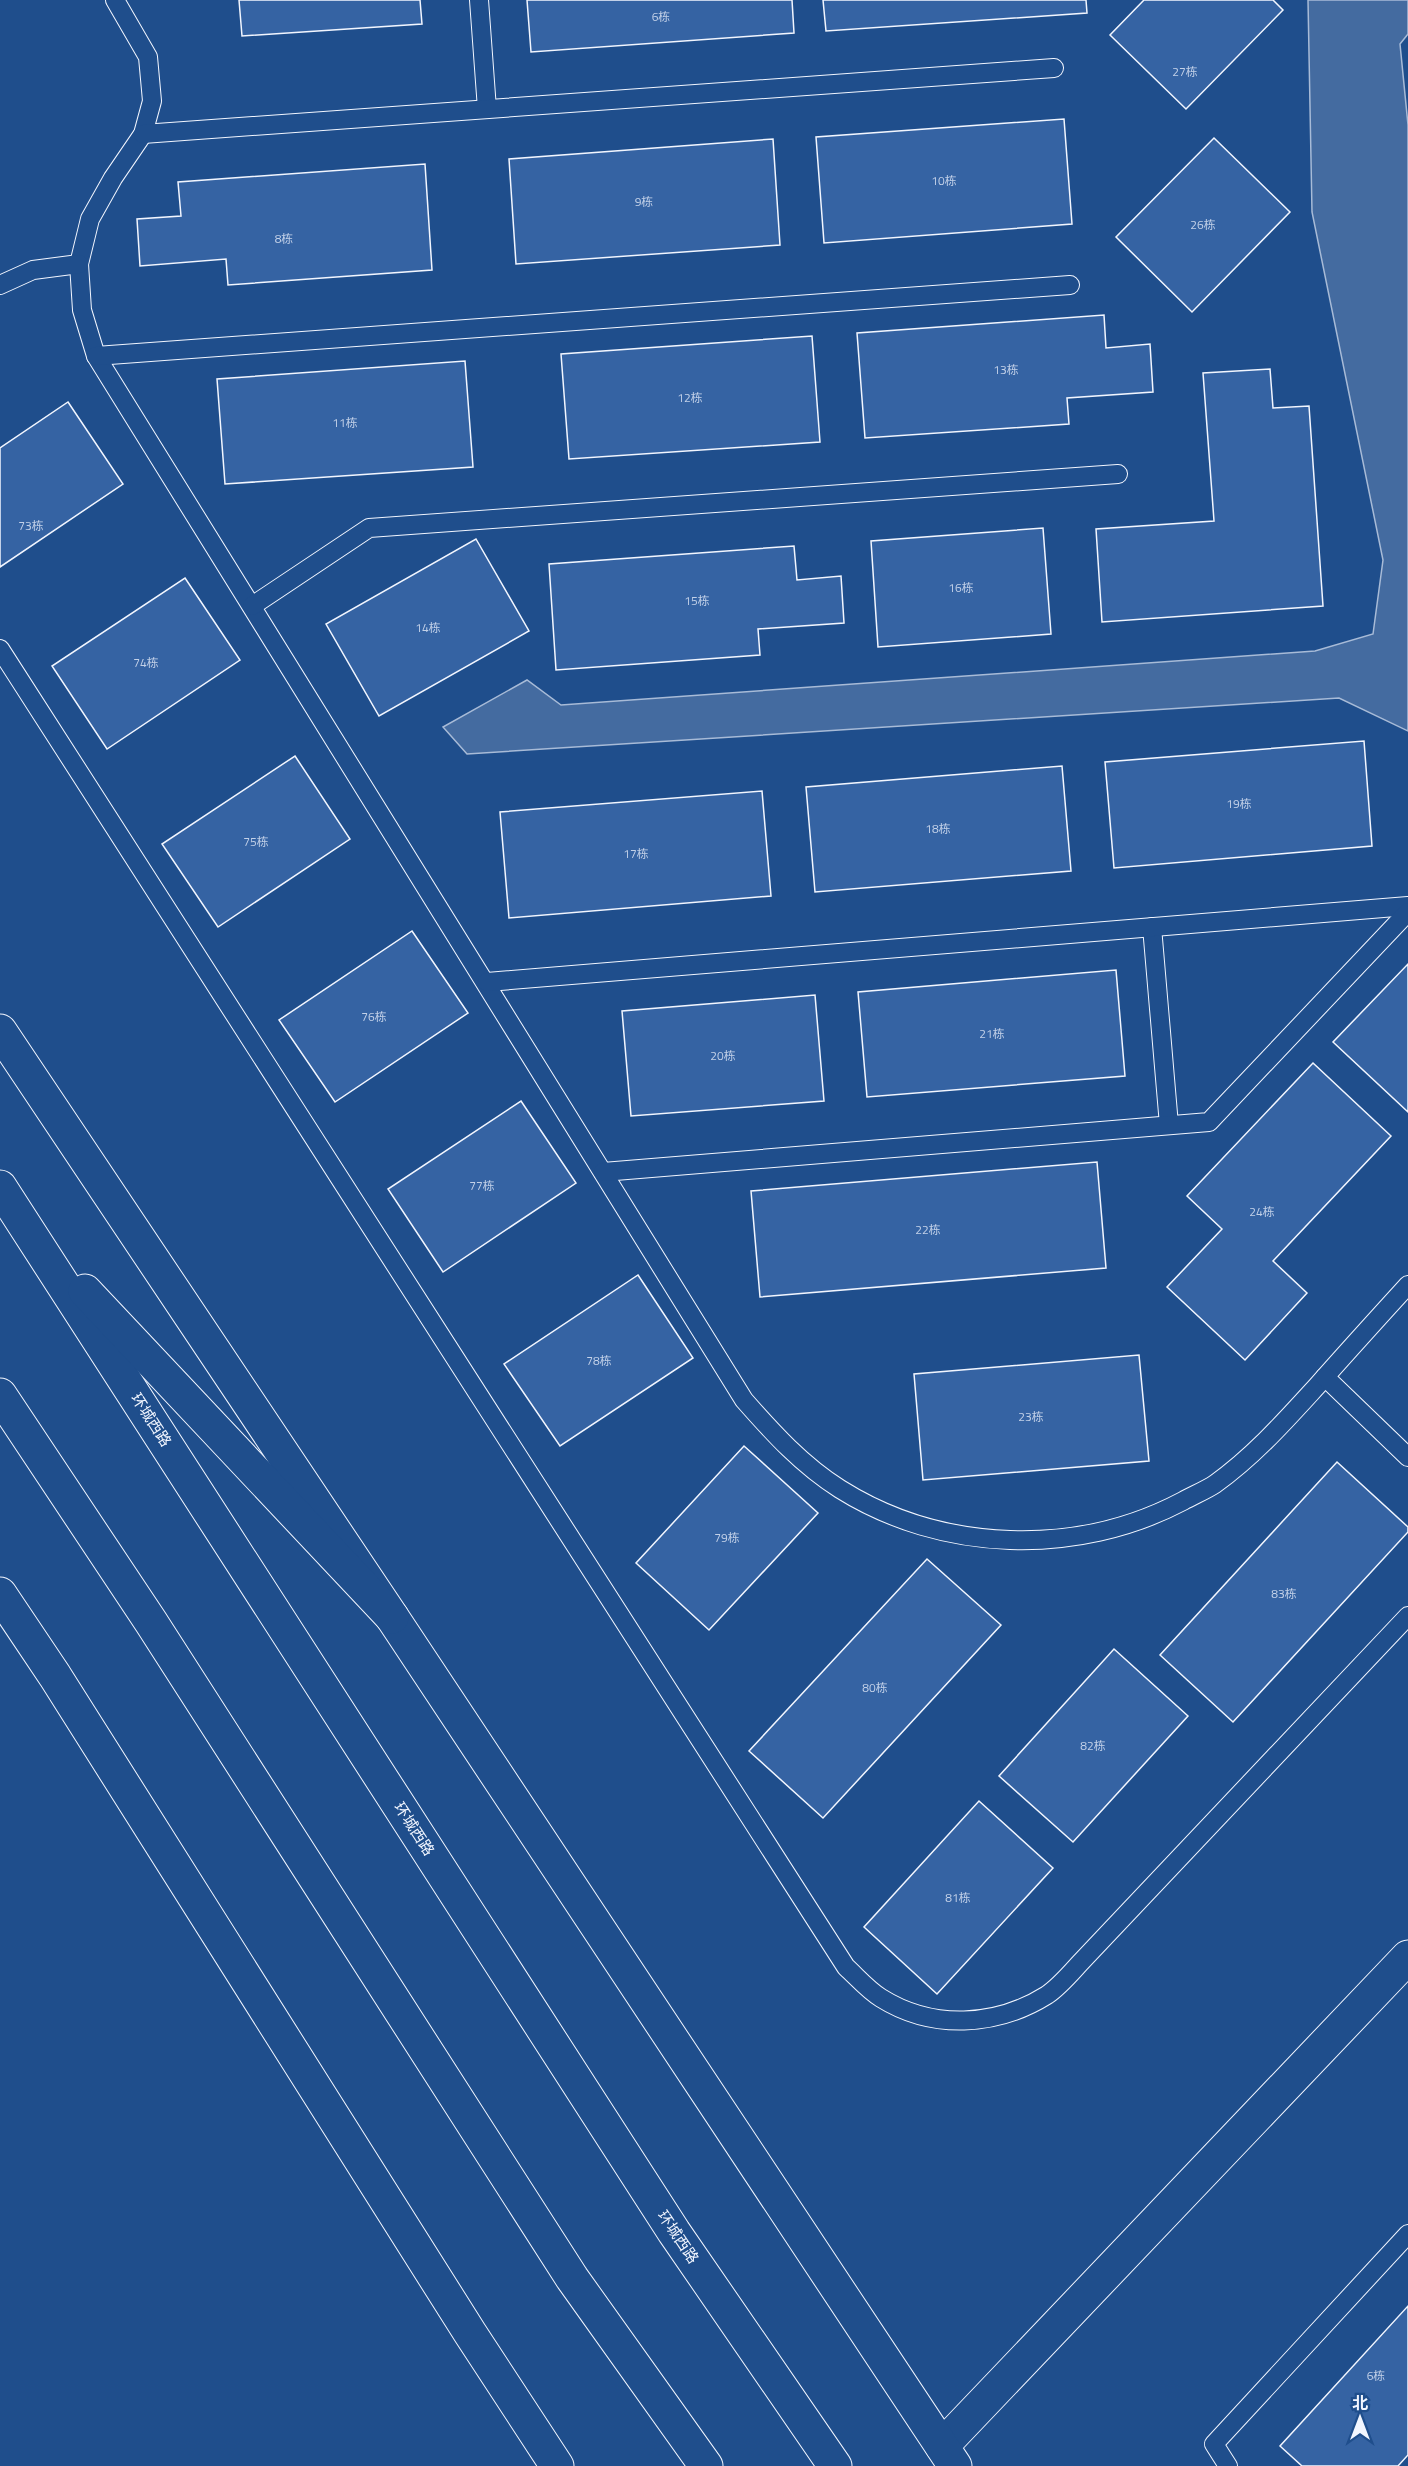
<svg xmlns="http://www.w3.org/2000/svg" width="1408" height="2466" font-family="'Titillium Web','Noto Sans SC',sans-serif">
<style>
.water{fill:#446ba0;stroke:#a8bbd7;stroke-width:1.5}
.building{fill:#3563a3;stroke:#f2f6ff;stroke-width:1.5}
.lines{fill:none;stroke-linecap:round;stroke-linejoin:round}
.service-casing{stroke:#f2f6ff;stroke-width:20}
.minor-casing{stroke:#f2f6ff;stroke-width:35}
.primary-casing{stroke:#f2f6ff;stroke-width:35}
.trunk-casing{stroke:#f2f6ff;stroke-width:35}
.service{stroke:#1f4e8c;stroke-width:18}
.minor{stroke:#1f4e8c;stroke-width:33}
.primary{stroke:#1f4e8c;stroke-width:33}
.trunk{stroke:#1f4e8c;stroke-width:33}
.labels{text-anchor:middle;stroke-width:4.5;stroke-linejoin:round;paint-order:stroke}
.number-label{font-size:12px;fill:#c3d1e8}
.street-label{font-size:15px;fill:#f2f6ff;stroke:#1f4e8c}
</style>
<rect width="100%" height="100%" fill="#1f4e8c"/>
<path class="water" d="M1308 0H1408V34L1400 44 1408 125V731L1339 698 467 754 443 727 527 680 561 705 1315 651 1373 634 1383 560 1312 212Z"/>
<g class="building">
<path d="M239 0H420L422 24 242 36Z"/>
<path d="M527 0H792L794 33 531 52Z"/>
<path d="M823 0H1086L1087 13 826 31Z"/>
<path d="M1144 0H1273L1283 10 1186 109 1110 35Z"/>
<path d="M1064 119 1072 224 824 243 816 137Z"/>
<path d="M1214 138 1290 212 1192 312 1116 237Z"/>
<path d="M773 139 780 245 516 264 509 159Z"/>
<path d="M425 164 432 270 228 285 226 259 140 266 137 219 181 216 178 182Z"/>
<path d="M1104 315 1106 348 1150 344 1153 392 1067 398 1069 424 865 438 857 333Z"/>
<path d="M812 336 820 442 569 459 561 354Z"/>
<path d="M465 361 473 467 225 484 217 379Z"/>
<path d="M1270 369 1273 408 1309 406 1323 606 1102 622 1096 529 1214 521 1203 373Z"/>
<path d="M68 402 123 484 0 567V448Z"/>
<path d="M1043 528 1051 634 878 647 871 541Z"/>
<path d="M476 539 529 631 379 716 326 624Z"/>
<path d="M794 546 797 580 841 576 844 623 758 629 760 655 556 670 549 564Z"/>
<path d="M185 578 240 660 107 749 52 666Z"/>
<path d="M1364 741 1372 846 1114 868 1105 762Z"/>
<path d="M295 756 350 839 218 927 162 844Z"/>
<path d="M1062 766 1071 871 815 892 806 787Z"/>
<path d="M762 791 771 896 509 918 500 812Z"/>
<path d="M412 931 468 1013 335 1102 279 1020Z"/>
<path d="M1408 964V1112L1333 1042Z"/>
<path d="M1116 970 1125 1076 867 1097 858 992Z"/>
<path d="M815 995 824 1101 631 1116 622 1011Z"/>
<path d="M1313 1063 1391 1136 1273 1261 1307 1293 1245 1360 1167 1287 1222 1229 1187 1196Z"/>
<path d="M521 1101 576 1183 443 1272 388 1189Z"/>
<path d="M1097 1162 1106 1268 760 1297 751 1191Z"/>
<path d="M638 1275 693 1358 560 1446 504 1364Z"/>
<path d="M1139 1355 1149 1461 923 1480 914 1374Z"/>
<path d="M744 1446 818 1513 709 1630 636 1563Z"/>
<path d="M1337 1462 1408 1527V1532L1233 1722 1160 1655Z"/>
<path d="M927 1559 1001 1625 823 1818 749 1751Z"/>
<path d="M1114 1649 1188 1716 1073 1842 999 1776Z"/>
<path d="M979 1801 1053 1868 937 1994 864 1927Z"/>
<path d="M1408 2306V2455L1398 2466H1302L1280 2446Z"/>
</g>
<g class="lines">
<g class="service-casing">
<g id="service">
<path d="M115 0 148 57 152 101 143 134 113 178 90 219 79 264 82 310 96 356 744 1400C773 1433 802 1465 840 1489 942 1553 1077 1557 1183 1501 1194 1495 1206 1490 1215 1484 1254 1456 1285 1421 1317 1386 1347 1352 1377 1319 1408 1285"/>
<path d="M479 0 487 109"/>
<path d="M143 134 1054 68"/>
<path d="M0 285 33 270 79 264"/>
<path d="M96 356 1070 285"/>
<path d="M252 606 369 528 1118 474"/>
<path d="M0 649 846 1967C857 1977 868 1990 881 1998 932 2030 996 2027 1047 1995 1059 1987 1070 1974 1080 1963L1408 1616"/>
<path d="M1152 927 1169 1125"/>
<path d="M487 982 1408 906"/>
<path d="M603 1172 1209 1122 1408 912"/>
<path d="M1325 1377 1408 1457"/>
<path d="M1228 2466 1214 2444 1408 2234"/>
</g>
</g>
<g class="minor-casing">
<path id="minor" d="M942 2446 1408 1957"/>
</g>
<g class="primary-casing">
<g id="primary">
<path d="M0 1031 392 1617 955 2466"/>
<path d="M0 1594 55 1676 470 2333 557 2466"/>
</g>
</g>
<g class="trunk-casing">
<g id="trunk">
<path d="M0 1187 674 2232 835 2466"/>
<path d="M85 1291 392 1617"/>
<path d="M0 1395 151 1622 572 2278 706 2466"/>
</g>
</g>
<use href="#service" class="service"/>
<use href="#minor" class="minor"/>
<use href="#primary" class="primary"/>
<use href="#trunk" class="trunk"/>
</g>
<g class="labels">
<g class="number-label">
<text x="661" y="21">6栋</text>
<text x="1185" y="76">27栋</text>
<text x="944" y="185">10栋</text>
<text x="644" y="206">9栋</text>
<text x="1203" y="229">26栋</text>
<text x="284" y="243">8栋</text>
<text x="1006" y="374">13栋</text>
<text x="690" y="402">12栋</text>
<text x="345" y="427">11栋</text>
<text x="31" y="530">73栋</text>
<text x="961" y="592">16栋</text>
<text x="697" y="605">15栋</text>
<text x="428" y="632">14栋</text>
<text x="146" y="667">74栋</text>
<text x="1239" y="808">19栋</text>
<text x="938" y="833">18栋</text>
<text x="256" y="846">75栋</text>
<text x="636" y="858">17栋</text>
<text x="374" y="1021">76栋</text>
<text x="992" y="1038">21栋</text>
<text x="723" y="1060">20栋</text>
<text x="482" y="1190">77栋</text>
<text x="1262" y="1216">24栋</text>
<text x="928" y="1234">22栋</text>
<text x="599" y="1365">78栋</text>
<text x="1031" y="1421">23栋</text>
<text x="727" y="1542">79栋</text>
<text x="1284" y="1598">83栋</text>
<text x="875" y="1692">80栋</text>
<text x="1093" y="1750">82栋</text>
<text x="958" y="1902">81栋</text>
<text x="1376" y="2380">6栋</text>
</g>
<g class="street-label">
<text transform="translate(151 1420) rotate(57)" y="5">环城西路</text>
<text transform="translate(414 1829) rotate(57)" y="5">环城西路</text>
<text transform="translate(678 2237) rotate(56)" y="5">环城西路</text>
</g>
</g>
<g transform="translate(1360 2418)" stroke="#1f4e8c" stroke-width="4.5" paint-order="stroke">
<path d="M0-4.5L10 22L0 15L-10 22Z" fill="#f2f6ff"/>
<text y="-9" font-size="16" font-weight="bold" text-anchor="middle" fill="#f2f6ff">北</text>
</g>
</svg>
